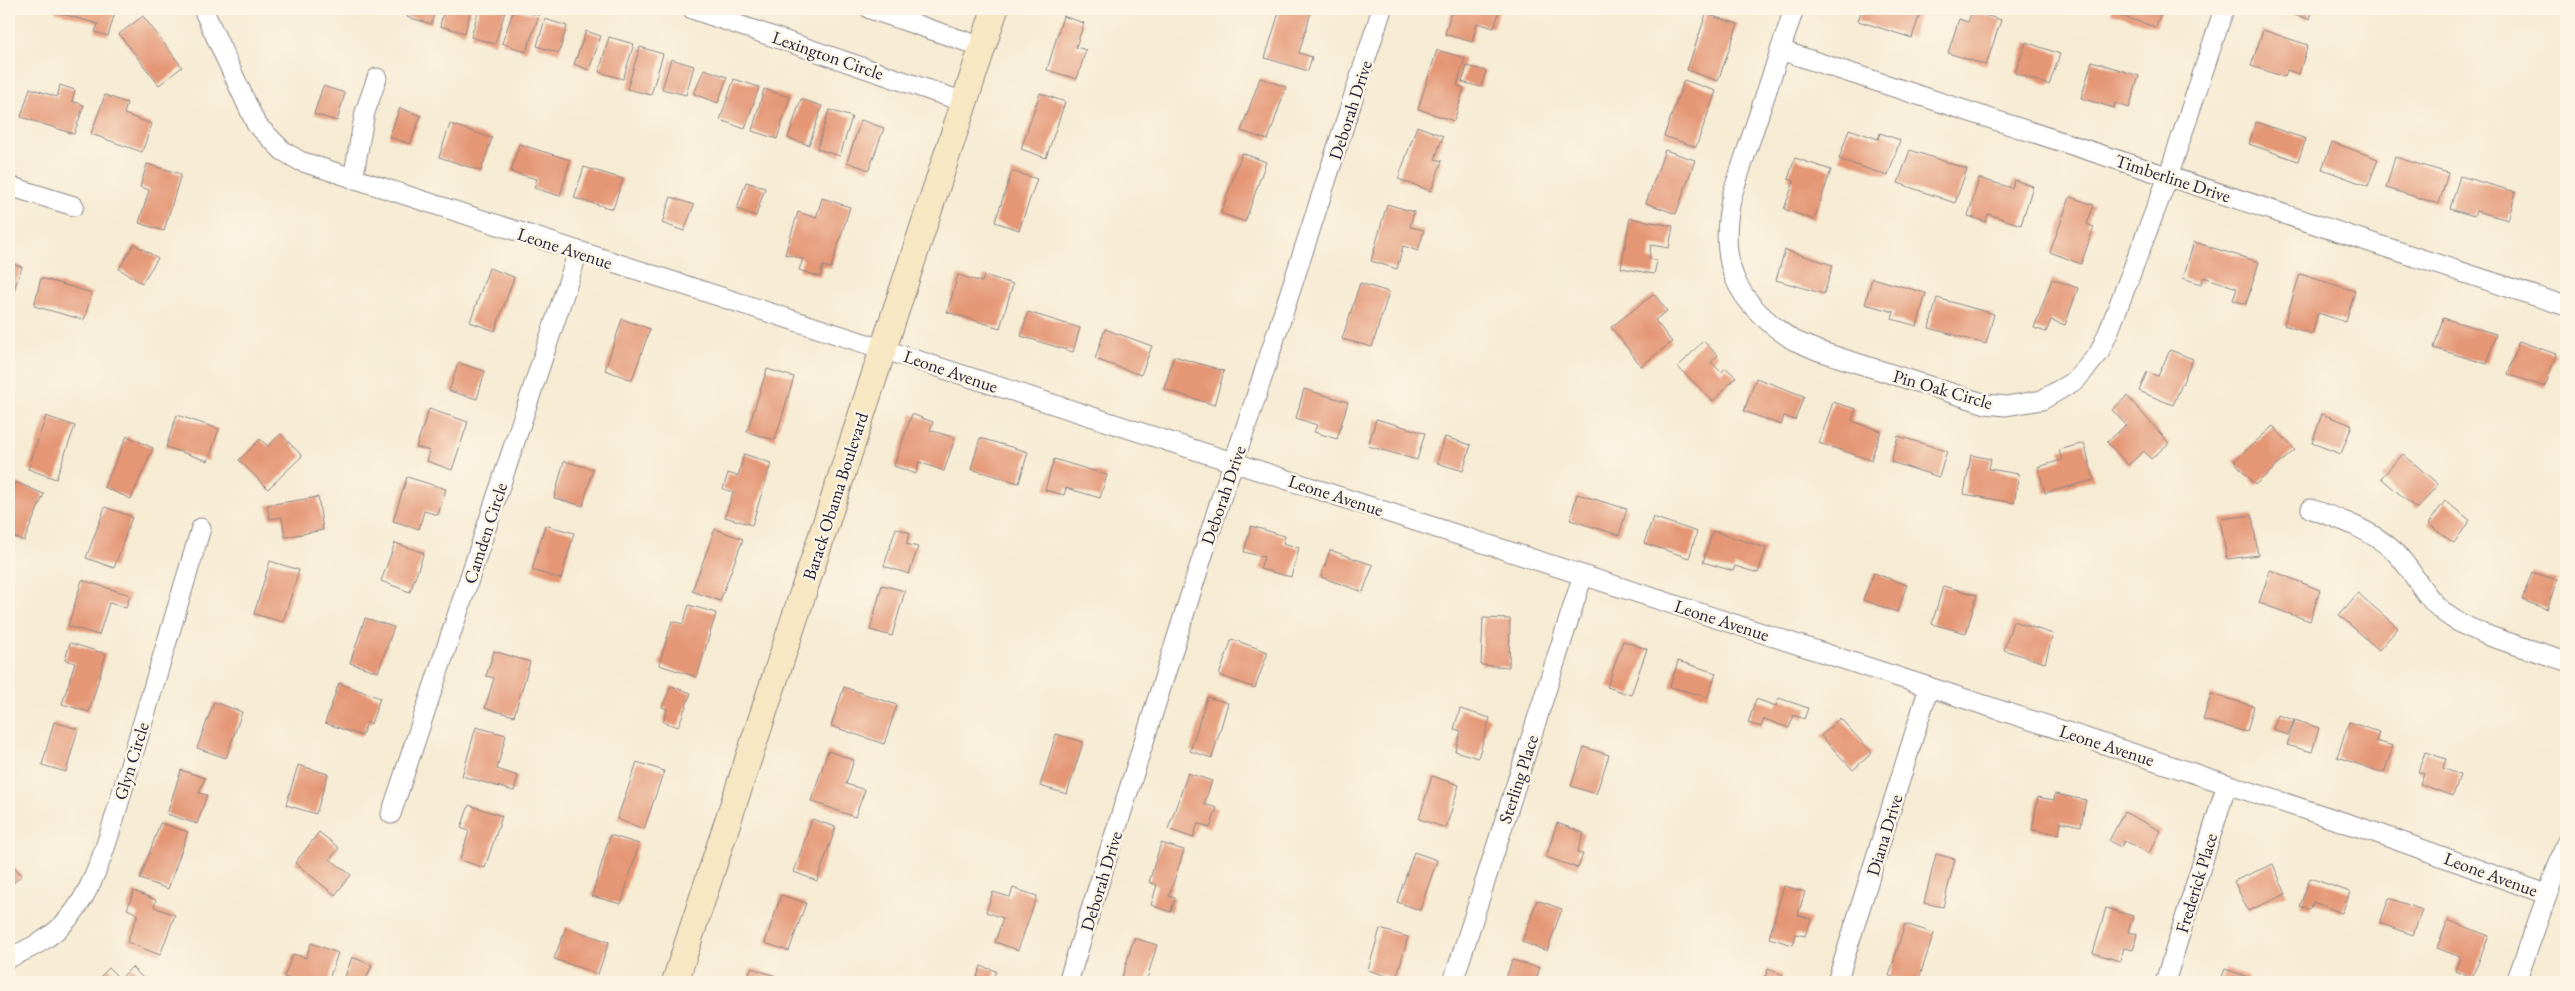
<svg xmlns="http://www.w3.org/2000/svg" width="2575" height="991" viewBox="0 0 2575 991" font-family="'EB Garamond',serif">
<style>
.building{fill:#e49675}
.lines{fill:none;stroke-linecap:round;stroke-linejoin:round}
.street-casing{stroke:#8c8687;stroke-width:21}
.secondary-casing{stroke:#8c8687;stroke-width:28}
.street{stroke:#fff;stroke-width:19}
.secondary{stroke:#f7e8c3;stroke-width:26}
.labels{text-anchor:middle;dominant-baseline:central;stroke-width:5;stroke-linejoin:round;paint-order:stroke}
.street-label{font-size:18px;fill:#22223b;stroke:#fcf5e5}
</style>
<rect width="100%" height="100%" fill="#fcf5e5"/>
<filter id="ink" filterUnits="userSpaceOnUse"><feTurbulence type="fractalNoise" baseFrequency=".02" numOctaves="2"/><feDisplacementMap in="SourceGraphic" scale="10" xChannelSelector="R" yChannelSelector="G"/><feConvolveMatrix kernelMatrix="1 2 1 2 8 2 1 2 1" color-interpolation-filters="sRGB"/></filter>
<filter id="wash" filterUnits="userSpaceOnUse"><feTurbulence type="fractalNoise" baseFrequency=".0096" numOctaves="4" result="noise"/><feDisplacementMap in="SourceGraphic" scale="20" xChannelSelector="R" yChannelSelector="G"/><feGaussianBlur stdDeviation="1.12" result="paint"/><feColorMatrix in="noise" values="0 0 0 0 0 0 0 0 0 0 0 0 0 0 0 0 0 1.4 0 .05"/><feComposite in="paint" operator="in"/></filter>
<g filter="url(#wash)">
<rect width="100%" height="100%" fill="#f6ebd3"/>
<g id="blocks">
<g class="building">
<path d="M56 9H116L108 36 95 32 98 24 55 12Z"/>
<path d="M410 9H436L431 24 407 17Z"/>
<path d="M444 9H471L465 33 440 26Z"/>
<path d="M479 9H506L495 44 471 37Z"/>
<path d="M514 9 539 15 526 52 502 43Z"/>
<path d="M1280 9H1312L1299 53 1312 57 1308 71 1265 58Z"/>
<path d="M1452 9H1500L1494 28 1477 23 1472 42 1445 34Z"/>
<path d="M1862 9H1918L1921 10 1912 38 1858 21Z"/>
<path d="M2112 9H2162L2156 27 2111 13Z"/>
<path d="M2274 9H2312L2309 19Z"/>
<path d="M1972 11 2001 20 1986 65 1948 53 1959 19 1968 22Z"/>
<path d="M1706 14 1738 24 1718 81 1687 70Z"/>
<path d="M143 16 182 67 159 85 119 34Z"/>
<path d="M1063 16 1084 23 1076 47 1086 50 1077 79 1047 70Z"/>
<path d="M545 19 567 26 559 53 537 46Z"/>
<path d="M2263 30 2308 45 2299 74 2287 70 2285 77 2251 66Z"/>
<path d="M586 31 601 36 589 70 574 64Z"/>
<path d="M609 37 634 44 623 79 599 72Z"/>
<path d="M2026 42 2060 54 2049 85 2015 73Z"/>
<path d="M640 47 663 54 651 95 627 89Z"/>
<path d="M1437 50 1465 58 1457 85 1464 88 1454 121 1418 109Z"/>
<path d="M671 59 694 66 686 95 662 89Z"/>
<path d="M2092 61 2139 76 2129 108 2115 103 2114 108 2081 98Z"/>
<path d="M1467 66 1486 71 1481 87 1462 82Z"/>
<path d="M704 69 727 77 718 103 694 94Z"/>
<path d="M1260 78 1286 87 1268 140 1241 131Z"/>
<path d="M734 79 759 87 745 129 720 120Z"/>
<path d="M1684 80 1716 91 1696 147 1664 136Z"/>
<path d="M60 85 75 90 72 101 84 105 74 134 21 117 30 88 57 97Z"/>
<path d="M323 86 345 93 337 121 314 114Z"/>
<path d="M764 89 790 97 777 139 752 131Z"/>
<path d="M1040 93 1065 102 1046 158 1021 149Z"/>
<path d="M105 95 127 103 124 114 152 124 142 152 91 134Z"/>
<path d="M801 99 822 106 809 145 788 138Z"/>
<path d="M400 108 421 116 410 144 389 137Z"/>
<path d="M829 110 852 117 840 156 817 149Z"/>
<path d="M861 120 884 128 869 170 847 162Z"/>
<path d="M2256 122 2306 139 2298 161 2249 144Z"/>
<path d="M450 124 492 138 481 171 439 157Z"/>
<path d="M1417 126 1443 136 1435 159 1442 161 1431 191 1398 179Z"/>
<path d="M1849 129 1878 139 1880 133 1900 140 1888 176 1839 159Z"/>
<path d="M2332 142 2378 159 2368 186 2322 169Z"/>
<path d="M519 144 570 160 560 196 534 188 537 179 511 172Z"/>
<path d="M1665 150 1695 160 1676 214 1646 203Z"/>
<path d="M1910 150 1967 169 1955 203 1898 183Z"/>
<path d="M1242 153 1266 162 1245 222 1221 213Z"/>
<path d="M2395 157 2448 173 2439 204 2386 188Z"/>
<path d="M1795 158 1831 170 1814 220 1784 209 1794 181 1788 179Z"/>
<path d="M147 164 181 174 164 231 139 223 149 190 140 187Z"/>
<path d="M584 167 623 179 613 209 574 198Z"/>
<path d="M1012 171 1037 179 1019 230 995 222Z"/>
<path d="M2460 176 2516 192 2508 220 2476 211 2474 216 2450 209Z"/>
<path d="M1979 178 2012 188 2014 180 2033 186 2021 225 1988 214 1986 222 1968 216Z"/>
<path d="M746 182 765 188 756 216 737 209Z"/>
<path d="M671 197 694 205 684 231 662 223Z"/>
<path d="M2070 197 2094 205 2087 224 2094 227 2081 264 2050 252Z"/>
<path d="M822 198 850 207 831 268 823 266 820 277 799 270 803 259 785 254 798 212 816 218Z"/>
<path d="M1387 204 1414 212 1410 227 1424 230 1418 251 1403 246 1397 269 1371 261Z"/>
<path d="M1630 218 1673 226 1669 248 1651 245 1649 259 1657 261 1654 274 1621 268Z"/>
<path d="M2194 242 2259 262 2246 304 2233 300 2237 288 2204 277 2201 284 2183 278Z"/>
<path d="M134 244 158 258 142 283 119 269Z"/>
<path d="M1785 250 1833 265 1824 294 1776 280Z"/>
<path d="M9 262 22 267 9 304Z"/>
<path d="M489 268 514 277 495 331 470 322Z"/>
<path d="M2300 274 2355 291 2346 322 2318 313 2312 334 2284 325Z"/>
<path d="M958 275 982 282 984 275 1013 284 1000 328 947 312Z"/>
<path d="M41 278 92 293 84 320 34 306Z"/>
<path d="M1872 278 1926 293 1917 326 1892 319 1894 312 1865 304Z"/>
<path d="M2052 279 2078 288 2065 325 2051 320 2046 332 2034 328Z"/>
<path d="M1360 283 1389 292 1372 347 1342 339Z"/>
<path d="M1654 294 1667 311 1655 320 1672 342 1641 366 1611 327Z"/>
<path d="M1937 298 1994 314 1986 344 1929 328Z"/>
<path d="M1028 312 1080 328 1073 352 1021 336Z"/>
<path d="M2443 318 2496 334 2487 364 2434 348Z"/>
<path d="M622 319 650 329 632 380 605 370Z"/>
<path d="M1105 329 1152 346 1141 375 1095 359Z"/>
<path d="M1703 341 1718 355 1711 362 1721 372 1726 368 1736 377 1713 401 1678 367Z"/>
<path d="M2519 341 2556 354 2545 387 2508 374Z"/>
<path d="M2170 350 2193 359 2173 405 2139 391 2147 372 2158 376Z"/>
<path d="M1174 356 1224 371 1214 405 1164 389Z"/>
<path d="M458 363 485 371 477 399 449 391Z"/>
<path d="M767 369 794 377 775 440 747 432Z"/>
<path d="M1756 378 1804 396 1795 420 1784 416 1781 425 1744 411Z"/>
<path d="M1304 389 1348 402 1337 439 1314 432 1317 425 1296 418Z"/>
<path d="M2127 396 2169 443 2151 459 2144 451 2128 465 2107 442 2126 425 2112 410Z"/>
<path d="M1833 402 1856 409 1852 421 1881 431 1871 460 1819 443Z"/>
<path d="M429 409 468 422 452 470 427 461 430 451 416 447Z"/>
<path d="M912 414 933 422 930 430 955 438 944 471 919 462 916 474 894 466Z"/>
<path d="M2322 414 2352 425 2341 454 2312 443Z"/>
<path d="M177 415 219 429 208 461 166 447Z"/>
<path d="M46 416 75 426 56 479 28 469Z"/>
<path d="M1376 419 1425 433 1417 460 1368 446Z"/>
<path d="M2273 426 2295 450 2255 485 2234 461Z"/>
<path d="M281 434 302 456 268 489 239 460 260 439 268 446Z"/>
<path d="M127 436 153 448 131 499 104 487Z"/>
<path d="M1898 436 1947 451 1939 477 1891 462Z"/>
<path d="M1445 437 1471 445 1463 471 1437 463Z"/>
<path d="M980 438 1028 452 1019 483 971 469Z"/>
<path d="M2084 443 2094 480 2045 493 2038 467 2062 460 2059 450Z"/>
<path d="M744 454 771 463 752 525 725 517 733 492 723 489 728 473 738 476Z"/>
<path d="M2403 454 2438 484 2417 509 2381 478Z"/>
<path d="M1971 455 1991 459 1989 469 2019 474 2014 503 1964 494Z"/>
<path d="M1054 459 1107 475 1100 498 1066 488 1064 495 1045 490Z"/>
<path d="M564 461 593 469 583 506 554 498Z"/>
<path d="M407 477 446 489 438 515 424 511 419 529 393 521Z"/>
<path d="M15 482 44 494 24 541 9 535V497Z"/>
<path d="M1577 494 1627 509 1619 535 1570 520Z"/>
<path d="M318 497 323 530 285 537 282 517 270 519 267 505Z"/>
<path d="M2445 501 2470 520 2454 543 2428 524Z"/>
<path d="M105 507 132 517 114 568 86 558Z"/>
<path d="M2252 515 2258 555 2227 559 2220 519Z"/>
<path d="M1653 517 1697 532 1689 558 1644 543Z"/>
<path d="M545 525 574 533 561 579 532 570Z"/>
<path d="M1251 526 1285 536 1283 543 1299 548 1291 577 1260 569 1264 557 1244 552Z"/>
<path d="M896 528 910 533 906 544 918 547 909 574 884 566Z"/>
<path d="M715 529 743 539 720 601 692 591Z"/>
<path d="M1713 531 1766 548 1758 573 1735 566 1733 571 1703 562Z"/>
<path d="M395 543 424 553 410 592 381 581Z"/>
<path d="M1330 550 1373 565 1363 592 1321 577Z"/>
<path d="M270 561 299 570 283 622 254 614Z"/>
<path d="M2270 570 2320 590 2310 621 2259 603Z"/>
<path d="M2532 572 2557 580 2547 609 2522 600Z"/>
<path d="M1874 573 1907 585 1897 612 1863 600Z"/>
<path d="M82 580 130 595 126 608 109 603 99 635 68 626Z"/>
<path d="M882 585 905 591 892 636 870 630Z"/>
<path d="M1943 586 1977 595 1966 633 1932 624Z"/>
<path d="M2358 593 2398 628 2379 650 2339 615Z"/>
<path d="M689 605 716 613 697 677 659 665 672 621 683 624Z"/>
<path d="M365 618 394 627 378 672 350 663Z"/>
<path d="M1483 618 1510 619 1509 667 1481 665Z"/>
<path d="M2013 621 2053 634 2045 663 2004 650Z"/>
<path d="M1232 639 1268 652 1255 688 1219 675Z"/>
<path d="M1623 641 1647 649 1631 695 1607 687Z"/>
<path d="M70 643 106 654 89 712 62 704 75 663 65 660Z"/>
<path d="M494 651 530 662 514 716 485 708 494 678 486 676Z"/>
<path d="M1678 661 1716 673 1708 697 1670 687Z"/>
<path d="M339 683 380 698 371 724 367 722 362 736 325 723Z"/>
<path d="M671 686 691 693 678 727 663 722 667 709 662 707Z"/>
<path d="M844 687 897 705 884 744 831 726Z"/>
<path d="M2211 694 2254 706 2247 732 2203 720Z"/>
<path d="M1207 697 1228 703 1212 758 1190 751Z"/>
<path d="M1779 698 1808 708 1804 719 1794 715 1789 728 1764 719 1761 727 1748 723 1756 699 1776 706Z"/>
<path d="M214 702 242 712 226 758 197 748Z"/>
<path d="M1460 709 1490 718 1478 758 1455 751 1461 731 1454 729Z"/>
<path d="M2278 715 2294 720 2288 735 2273 729Z"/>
<path d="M1840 718 1872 753 1853 770 1821 736Z"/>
<path d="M2295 720 2319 728 2312 752 2287 745Z"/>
<path d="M54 722 78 729 66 772 42 765Z"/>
<path d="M2349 722 2379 732 2376 741 2393 746 2384 773 2337 757Z"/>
<path d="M476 727 506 735 497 769 518 776 514 791 462 776Z"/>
<path d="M1056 734 1083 742 1067 794 1040 786Z"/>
<path d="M1584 747 1609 755 1596 794 1571 786Z"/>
<path d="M828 751 854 760 846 784 865 790 855 817 811 801Z"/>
<path d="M2425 752 2446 759 2443 768 2460 775 2453 796 2420 784 2424 774 2418 772Z"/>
<path d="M637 762 664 771 644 829 617 819Z"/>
<path d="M298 765 328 774 316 814 286 805Z"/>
<path d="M181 770 205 778 199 793 207 795 197 824 167 814Z"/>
<path d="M1188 773 1212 781 1204 804 1217 808 1210 828 1198 823 1193 838 1168 829Z"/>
<path d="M1432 776 1459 785 1446 828 1419 819Z"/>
<path d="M2055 794 2086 800 2081 826 2061 822 2059 834 2032 830 2038 797 2054 800Z"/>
<path d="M469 805 502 816 485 868 460 860 469 831 461 828Z"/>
<path d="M2124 812 2161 831 2149 853 2124 841 2121 847 2109 841Z"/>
<path d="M812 819 836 827 817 881 794 872Z"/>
<path d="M160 823 188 832 168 889 140 879Z"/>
<path d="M1557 823 1584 833 1577 853 1583 854 1578 868 1546 857Z"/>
<path d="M319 832 339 848 330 859 351 875 335 895 295 863Z"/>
<path d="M610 835 639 844 621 904 592 896Z"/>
<path d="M1161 843 1184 850 1169 896 1175 898 1171 912 1151 905 1157 885 1149 882Z"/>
<path d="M1414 852 1437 860 1420 910 1397 902Z"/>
<path d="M1936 854 1955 859 1943 907 1924 903Z"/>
<path d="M9 862 22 875 9 887Z"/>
<path d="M2273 864 2286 894 2248 911 2234 881Z"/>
<path d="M2310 878 2350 892 2342 913 2313 902 2310 910 2300 906Z"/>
<path d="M1784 886 1805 892 1798 915 1811 919 1805 936 1796 934 1793 945 1769 938Z"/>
<path d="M1013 888 1037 896 1018 950 995 942 1003 918 986 912 993 892 1010 897Z"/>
<path d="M134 891 156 900 154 907 175 915 160 955 127 942 138 914 127 909Z"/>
<path d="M781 895 806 903 789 951 765 943Z"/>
<path d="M2389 898 2422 910 2413 935 2380 923Z"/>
<path d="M1537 900 1562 909 1547 951 1522 942Z"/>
<path d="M2106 908 2133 916 2128 932 2137 934 2133 950 2124 948 2120 961 2093 953Z"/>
<path d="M2448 920 2489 936 2472 978 2455 971 2460 957 2437 948Z"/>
<path d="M1905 924 1934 933 1918 982H1909L1889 976Z"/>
<path d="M566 927 609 942 598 974 554 959Z"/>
<path d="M1380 929 1408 937 1396 979 1368 970Z"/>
<path d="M1134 938 1157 945 1146 982 1121 981Z"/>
<path d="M311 943 338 953 328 982H299L284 977 293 954 306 958Z"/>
<path d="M352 957 372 965 365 982H343Z"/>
<path d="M1512 960 1540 968 1535 982H1505Z"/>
<path d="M981 966 996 971 992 982H975Z"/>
<path d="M132 967 147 982H95L109 968 120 979Z"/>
<path d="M751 968 776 976 775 982H746Z"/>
<path d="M1768 969 1783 975 1780 982H1763Z"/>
<path d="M2225 969 2248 977 2246 982H2220Z"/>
</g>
</g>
</g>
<g filter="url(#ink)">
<use href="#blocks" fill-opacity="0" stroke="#8c8687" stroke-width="1"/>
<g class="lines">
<g class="street-casing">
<g id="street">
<path d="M203 9 256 124 283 151 300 161 1929 687 2377 833 2546 894"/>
<path d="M692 9 964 102"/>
<path d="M870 9 982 47"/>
<path d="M1794 9 1732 195C1717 264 1735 302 1793 340L1819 351 1986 404 2006 406 2042 400 2076 380 2099 353 2108 333 2168 177 2224 9"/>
<path d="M1780 50 2566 306"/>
<path d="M353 179 365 112 377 78"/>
<path d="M9 186 74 206"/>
<path d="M2311 509C2340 519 2372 530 2395 552 2414 571 2424 598 2446 614 2473 635 2532 649 2566 661"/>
<path d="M391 814 578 252"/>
<path d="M9 958C31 948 52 938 68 919 100 884 116 810 130 765 154 686 177 607 201 528"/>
<path d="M1068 982 1220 501 1250 415 1382 9"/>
<path d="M1453 982 1583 575"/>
<path d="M1837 982 1929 687"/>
<path d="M2165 982 2227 784"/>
<path d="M2516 982 2566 843"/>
</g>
</g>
<g class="secondary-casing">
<path id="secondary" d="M675 982 995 9"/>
</g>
<use href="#street" class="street"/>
<use href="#secondary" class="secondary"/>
</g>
</g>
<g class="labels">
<g class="street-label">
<text transform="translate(828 55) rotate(19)">Lexington Circle</text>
<text transform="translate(1350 110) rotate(-72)">Deborah Drive</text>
<text transform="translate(2173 178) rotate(18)">Timberline Drive</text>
<text transform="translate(565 248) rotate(18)">Leone Avenue</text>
<text transform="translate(951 371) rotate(19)">Leone Avenue</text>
<text transform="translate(1943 389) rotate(16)">Pin Oak Circle</text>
<text transform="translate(1223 495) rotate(-71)">Deborah Drive</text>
<text transform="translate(1336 495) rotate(18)">Leone Avenue</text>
<text transform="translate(835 496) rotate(-72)">Barack Obama Boulevard</text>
<text transform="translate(485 533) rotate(-72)">Camden Circle</text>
<text transform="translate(1722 620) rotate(18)">Leone Avenue</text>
<text transform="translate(2107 745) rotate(18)">Leone Avenue</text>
<text transform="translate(131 761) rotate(-73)">Glyn Circle</text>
<text transform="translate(1518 779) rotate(-72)">Sterling Place</text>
<text transform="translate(1884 835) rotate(-73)">Diana Drive</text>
<text transform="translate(2491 874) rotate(20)">Leone Avenue</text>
<text transform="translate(1101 881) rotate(-73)">Deborah Drive</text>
<text transform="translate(2196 883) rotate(-73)">Frederick Place</text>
</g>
</g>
<rect width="2575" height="991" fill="none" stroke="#fcf5e5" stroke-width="30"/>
</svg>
